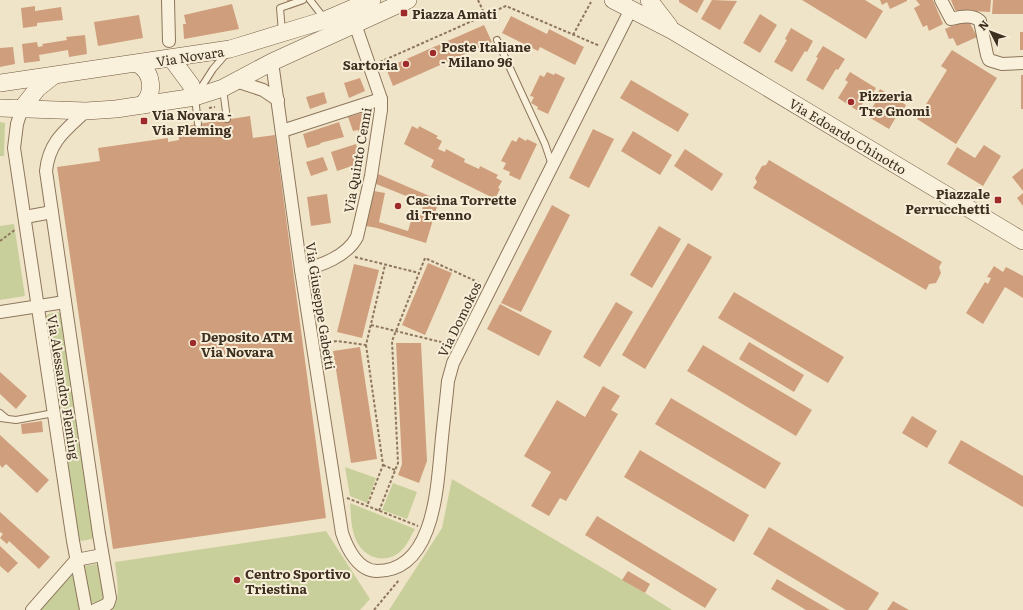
<svg xmlns="http://www.w3.org/2000/svg" width="1023" height="610" viewBox="0 0 1023 610" font-family="Literata,serif">
<style>
.green{fill:#c9cf9b}
.building{fill:#cf9f7d}
.lines{fill:none;stroke-linecap:round;stroke-linejoin:round}
.lane-casing{stroke:#8d765c;stroke-width:8}
.street-casing{stroke:#8d765c;stroke-width:14}
.secondary-casing{stroke:#6f573f;stroke-width:18}
.path{stroke:#8d765c;stroke-width:2;stroke-dasharray:3 2;stroke-linecap:butt}
.lane{stroke:#faf1dc;stroke-width:6}
.street{stroke:#faf1dc;stroke-width:12}
.secondary{stroke:#faf1dc;stroke-width:17}
.poi-dot{fill:#9e2a2b;stroke:#f7eed8;stroke-width:1.5}
.labels{text-anchor:middle;dominant-baseline:central;stroke-width:4;stroke-linejoin:round;paint-order:stroke}
.poi-label{font-size:13px;font-weight:bold;fill:#3d2e20;stroke:#f7eed8;text-anchor:start}
.street-label{font-size:13px;fill:#3d2e20;stroke:#f7eed8}
</style>
<rect width="100%" height="100%" fill="#f0e4c8"/>
<g class="green">
<path d="M0 122 5 123 4 156H0Z"/>
<path d="M14 224 25 296 0 300V226Z"/>
<path d="M58 312 62 315 95 535 92 539 81 541 78 538 44 318 48 314Z"/>
<path d="M345 467 376 478 367 503 350 496Z"/>
<path d="M452 479 645 593 672 610H389L442 528Z"/>
<path d="M393 483 417 492 407 519 382 510Z"/>
<path d="M350 503 415 529C411 535 408 544 402 550 387 565 364 559 356 540 351 529 351 515 350 503Z"/>
<path d="M326 531 370 599 360 610H112C122 599 116 576 115 562Z"/>
<path d="M96 564 100 566 106 597 103 601 92 603 88 600 82 570 84 566Z"/>
<path d="M73 572 80 610H39Z"/>
</g>
<g class="building">
<path d="M287 0H303L304 4 290 9Z"/>
<path d="M679 0H704L697 13 679 2Z"/>
<path d="M712 0 737 1 720 30 701 19Z"/>
<path d="M802 0H865L883 11 866 39Z"/>
<path d="M880 0H907V1L890 9 887 2 882 5Z"/>
<path d="M916 0H933L943 24 929 31 927 25 923 27 914 8 920 5Z"/>
<path d="M951 0H991L990 12 955 10Z"/>
<path d="M993 0H1023V14H992Z"/>
<path d="M232 4 239 29 184 39 183 24H186L184 15Z"/>
<path d="M35 6V11L61 7 63 20 37 23V26L23 28 21 8Z"/>
<path d="M760 14 777 25 760 53 743 43Z"/>
<path d="M139 15 143 38 98 46 94 22Z"/>
<path d="M511 16 547 34 549 29 584 47 575 65 540 47 538 51 502 33Z"/>
<path d="M968 19 977 37 957 46 953 38 949 39 945 29Z"/>
<path d="M484 25 492 42 393 86 386 68Z"/>
<path d="M791 28 813 41 807 52 805 51 792 72 774 62 787 40 785 39Z"/>
<rect x="1020" y="32" width="3" height="18"/>
<path d="M85 35 87 54 69 57 68 50 39 55 40 61 24 63 22 44 37 42 38 47 43 46 42 44 67 40 66 37Z"/>
<path d="M823 46 845 59 838 70 836 69 823 90 806 80 818 58 816 57Z"/>
<path d="M13 47 15 64 0 67V48Z"/>
<path d="M952 50 997 78 956 144 917 119 947 70 941 66Z"/>
<path d="M547 72 554 75 555 73 565 78 548 114 537 109 538 107 531 103 534 97 530 96 540 75 544 77Z"/>
<path d="M850 72 876 88 871 96 868 94 858 111 838 98 848 82 845 80Z"/>
<rect x="1021" y="75" width="2" height="34"/>
<path d="M360 78 365 91 349 98 344 83Z"/>
<path d="M631 80 689 114 678 132 620 98Z"/>
<path d="M880 89 906 105 901 114 899 112 889 129 867 116 877 100 875 98Z"/>
<path d="M324 92 327 103 310 109 306 97Z"/>
<path d="M362 113 365 120 361 124 363 130 358 132V130L353 131 348 117Z"/>
<path d="M250 116 253 138 275 135 326 518 113 549 57 167 100 161 98 148 168 138V142L179 140 178 127Z"/>
<path d="M339 122 344 137 320 143 321 144 307 148 303 134Z"/>
<path d="M412 126 418 129 419 126 438 136 436 138 442 141 438 149 445 152 446 149 465 159 464 162 479 169 480 166 498 175 496 178 502 181 498 188 500 189 495 199 431 167 434 160 404 144Z"/>
<path d="M593 129 614 139 589 188 569 178Z"/>
<path d="M633 131 672 155 660 175 621 151Z"/>
<path d="M519 137 526 141 527 139 537 144 520 180 509 175 510 172 503 169 506 163 501 161 512 140 516 142Z"/>
<path d="M356 144 359 154 355 155 358 164 337 171 331 152Z"/>
<path d="M984 145 1001 156 983 186 947 164 957 147 975 158Z"/>
<path d="M685 149 723 174 712 191 674 166Z"/>
<path d="M323 157 328 170 311 176 306 162Z"/>
<path d="M769 160 942 262 939 267 941 273 936 283 929 284 926 290 753 188 757 182 755 178 762 166 766 165Z"/>
<path d="M1023 168V191L1012 177Z"/>
<path d="M378 174 439 200 426 243 377 228 366 226 374 191 385 193 379 222 408 231 413 214 420 216 424 203 376 184Z"/>
<path d="M1023 193V206L1017 198Z"/>
<path d="M327 194 331 223 311 226 307 197Z"/>
<path d="M552 205 570 215 521 312 501 303Z"/>
<path d="M659 226 681 239 652 288 630 275Z"/>
<path d="M688 243 712 257 645 369 622 355Z"/>
<path d="M428 263 452 273 425 335 402 325Z"/>
<path d="M354 264 379 270 362 338 337 332Z"/>
<path d="M994 266 1003 272 1006 267 1023 276V298L1005 287 983 324 966 313 985 282 988 284 991 278 987 277Z"/>
<path d="M734 292 844 357 828 383 718 318Z"/>
<path d="M616 302 633 312 600 367 583 357Z"/>
<path d="M500 304 552 331 539 356 487 329Z"/>
<path d="M749 342 804 375 794 392 739 359Z"/>
<path d="M396 343H421L427 461 419 483 398 475 402 464Z"/>
<path d="M703 345 812 410 796 436 687 371Z"/>
<path d="M360 347 377 459 351 463 333 351Z"/>
<path d="M0 372 27 396 16 409 0 394Z"/>
<path d="M603 386 620 396 611 410 618 414 566 501 560 498 549 516 531 506 551 472 524 456 557 400 585 417Z"/>
<path d="M671 398 781 463 765 489 655 424Z"/>
<path d="M912 416 937 431 927 448 902 433Z"/>
<path d="M42 421 43 432 22 434 21 424Z"/>
<path d="M0 435 49 480 37 493 6 464 2 468 0 465Z"/>
<path d="M961 440 1023 476V507L948 463Z"/>
<path d="M640 450 749 515 734 542 624 477Z"/>
<path d="M0 512 50 557 39 569 9 541 7 544 0 538 3 534 0 532Z"/>
<path d="M597 516 717 589 705 608 585 535Z"/>
<path d="M769 527 879 593 868 610H846L753 554Z"/>
<path d="M0 546 18 563 8 573 0 566Z"/>
<path d="M628 571 650 584 645 593 622 580Z"/>
<path d="M777 579 830 610H806L771 589Z"/>
<path d="M893 601 909 610H887Z"/>
</g>
<g class="lines">
<g class="lane-casing">
<g id="lane">
<path d="M310 0 324 18"/>
<path d="M282 32 280 8 303 0"/>
<path d="M497 40 545 144 552 165"/>
<path d="M223 89 227 119"/>
<path d="M198 124 195 97 213 69 226 54"/>
<path d="M0 413 6 418"/>
<path d="M0 418 16 420 54 413"/>
</g>
</g>
<g class="street-casing">
<g id="street">
<path d="M168 0 169 41"/>
<path d="M941 0 951 19C960 17 972 14 980 21L987 55 989 60 1002 64 1023 63"/>
<path d="M272 62 301 270 342 533C347 548 358 571 377 571 434 571 437 488 441 448 443 425 446 403 448 381L453 363 631 9"/>
<path d="M236 81 263 90 278 100"/>
<path d="M22 108 17 124 14 148 73 541 86 610"/>
<path d="M86 111C66 130 49 141 46 171L99 534 110 598 108 604 95 610"/>
<path d="M282 131 381 99"/>
<path d="M25 217 52 212"/>
<path d="M301 270C321 266 347 256 357 237L371 176 381 110V99L355 24"/>
<path d="M0 312 65 302"/>
<path d="M32 610 76 560 102 555"/>
</g>
</g>
<g class="secondary-casing">
<g id="secondary">
<path d="M613 0 673 31 1023 241"/>
<path d="M649 0 669 26"/>
<path d="M171 58 191 85 195 97"/>
<path d="M138 64C153 73 155 93 142 105"/>
<path d="M0 83 230 49 325 20 372 0"/>
<path d="M0 108 86 111 116 109 195 97 223 88 272 62 408 0"/>
<path d="M22 108 38 88 53 76"/>
</g>
</g>
<g class="path">
<path d="M478 0 485 15"/>
<path d="M573 35 591 2"/>
<path d="M380 62 506 6 600 46"/>
<path d="M209 108 215 107"/>
<path d="M0 241 16 229"/>
<path d="M355 257 419 273"/>
<path d="M371 325 449 344"/>
<path d="M324 343 337 341 366 345 385 265"/>
<path d="M366 345 383 465 367 506"/>
<path d="M383 465 395 470"/>
<path d="M347 498 418 526"/>
<path d="M379 511 398 463 392 341 425 258 480 283"/>
<path d="M374 610 399 580"/>
</g>
<use href="#lane" class="lane"/>
<use href="#street" class="street"/>
<use href="#secondary" class="secondary"/>
</g>
<g class="poi-dot">
<rect x="400" y="9" width="8" height="8" rx="2"/>
<circle cx="433" cy="53" r="4"/>
<circle cx="406" cy="64" r="4"/>
<circle cx="851" cy="102" r="4"/>
<rect x="140" y="117" width="8" height="8" rx="2"/>
<rect x="994" y="196" width="8" height="8" rx="2"/>
<circle cx="398" cy="206" r="4"/>
<circle cx="193" cy="343" r="4"/>
<circle cx="237" cy="580" r="4"/>
</g>
<g class="labels">
<g class="poi-label">
<text x="412" y="13">Piazza Amati</text>
<text x="441" y="46">Poste Italiane<tspan x="441" dy="15">- Milano 96</tspan></text>
<text x="398" y="64" text-anchor="end">Sartoria</text>
<text x="859" y="95">Pizzeria<tspan x="859" dy="15">Tre Gnomi</tspan></text>
<text x="152" y="114">Via Novara -<tspan x="152" dy="15">Via Fleming</tspan></text>
<text x="990" y="193" text-anchor="end">Piazzale<tspan x="990" dy="15">Perrucchetti</tspan></text>
<text x="406" y="199">Cascina Torrette<tspan x="406" dy="15">di Trenno</tspan></text>
<text x="201" y="336">Deposito ATM<tspan x="201" dy="15">Via Novara</tspan></text>
<text x="245" y="573">Centro Sportivo<tspan x="245" dy="15">Triestina</tspan></text>
</g>
<g class="street-label">
<text transform="translate(190 56) rotate(-9)">Via Novara</text>
<text transform="translate(848 136) rotate(31)">Via Edoardo Chinotto</text>
<text transform="translate(357 160) rotate(-80)">Via Quinto Cenni</text>
<text transform="translate(321 306) rotate(81)">Via Giuseppe Gabetti</text>
<text transform="translate(459 319) rotate(-64)">Via Domokos</text>
<text transform="translate(64 387) rotate(81)">Via Alessandro Fleming</text>
</g>
</g>
<g transform="translate(991 32) rotate(312)" stroke="#f7eed8" stroke-width="3" paint-order="stroke">
<path d="M0-3L7 15L0 10L-7 15Z" fill="#3d2e20"/>
<text y="-6" font-size="11" font-weight="bold" text-anchor="middle" fill="#3d2e20">N</text>
</g>
</svg>
